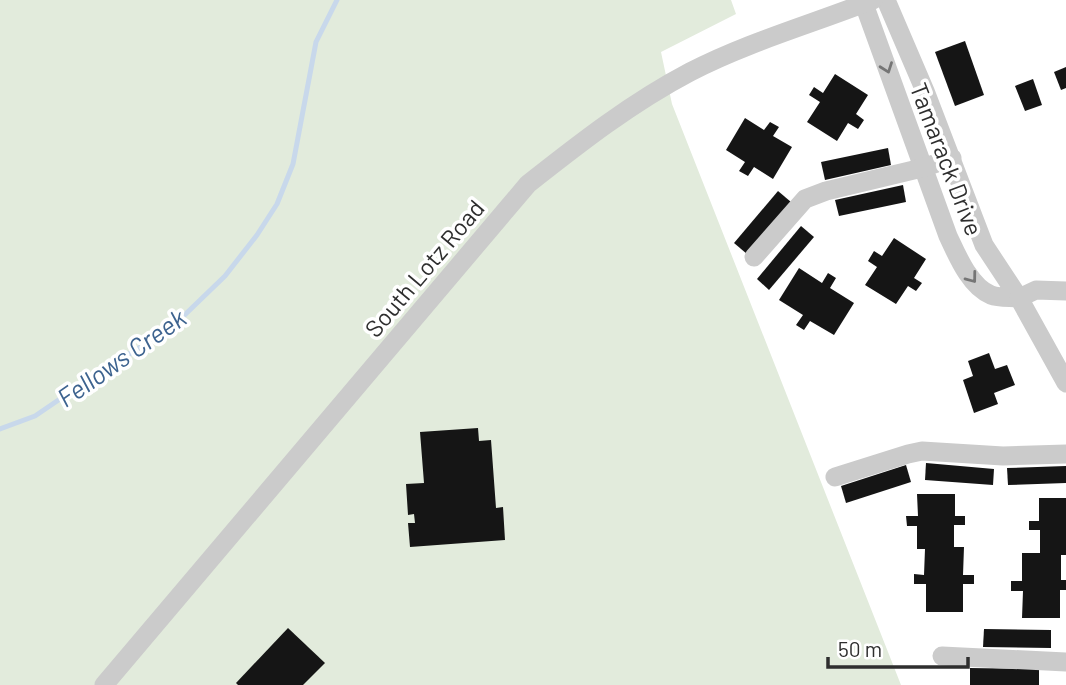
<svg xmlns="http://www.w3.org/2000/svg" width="1066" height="685" viewBox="0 0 1066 685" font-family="Barlow,sans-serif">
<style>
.green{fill:#e2ebdc}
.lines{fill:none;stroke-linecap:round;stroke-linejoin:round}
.stream{stroke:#c8d8eb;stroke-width:5}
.building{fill:#151515}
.minor{stroke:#cbcbcb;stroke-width:19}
.oneway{stroke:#757575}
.labels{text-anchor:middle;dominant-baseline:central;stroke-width:7;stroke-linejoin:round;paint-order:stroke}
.street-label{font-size:24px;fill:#2e2e2e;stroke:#fff}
.water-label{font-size:26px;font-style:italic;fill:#3d638f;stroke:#fff}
</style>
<rect width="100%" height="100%" fill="#fff"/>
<path class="green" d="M0 0H731L736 14 661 52 672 104 901 685H0Z"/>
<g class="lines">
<path class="stream" d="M0 429 35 416 104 369 169 330 225 276 257 235 277 204 293 164 316 42 337 0"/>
</g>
<g class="building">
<path d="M965 41 984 95 955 106 935 52Z"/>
<path d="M1066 67V88L1061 90 1054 72Z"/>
<path d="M835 74 868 95 856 114 864 120 858 129 848 123 837 141 807 122 820 102 809 95 814 87 823 93Z"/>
<path d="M1033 79 1042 105 1025 111 1015 86Z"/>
<path d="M745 118 764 130 770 122 779 127 773 136 792 147 773 179 754 167 748 176 739 171 745 162 726 150Z"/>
<path d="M888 148 891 165 825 180 821 162Z"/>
<path d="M903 185 906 202 839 216 835 200Z"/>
<path d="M778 191 791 202 747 254 734 243Z"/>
<path d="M801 226 814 237 769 290 757 279Z"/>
<path d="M894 238 926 259 914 278 922 283 916 291 908 286 896 304 865 285 877 267 868 261 874 251 882 256Z"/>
<path d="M799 268 822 283 828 273 836 278 830 288 854 303 834 335 810 321 804 330 796 325 803 315 779 300Z"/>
<path d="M989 353 995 369 1007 365 1015 385 994 393 998 404 974 413 963 380 973 376 968 361Z"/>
<path d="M478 428 479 441 491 440 496 508 503 507 505 540 410 547 408 523H415L414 514 408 515 406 484 424 483 420 432Z"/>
<path d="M926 463 994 469 993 485 925 480Z"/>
<path d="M906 465 911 482 846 503 841 486Z"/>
<path d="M1066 466V483L1008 485 1007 468Z"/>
<path d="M917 494H955V516H965V525H954V547H964L963 575H974V584H963V612H926V584H914V574L924 575 925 549H917V526H907L906 516H918Z"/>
<path d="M1039 498H1066V555H1061V580H1066V590H1060V618H1022L1023 591H1011V581H1022V553H1040V530H1029V521H1039Z"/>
<path d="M288 628 325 663 303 685H238L236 683Z"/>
<path d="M984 629 1051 630V648L983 647Z"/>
<path d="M970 668 1039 669V685H970Z"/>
</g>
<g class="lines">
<g class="minor">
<path d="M864 4 948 236C957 255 970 287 991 295 999 298 1011 297 1019 298L984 245 925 91 886 0"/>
<path d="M754 257 805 199 826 191 922 168 952 158"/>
<path d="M1066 291 1036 290 1019 298 1066 383"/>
<path d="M835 477 908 454 922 451 1003 456 1066 454"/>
<path d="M942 656 1066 662"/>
<path d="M104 685 528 184C580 143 631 103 690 72 748 42 812 24 873 0"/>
</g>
</g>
<defs><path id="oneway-chevron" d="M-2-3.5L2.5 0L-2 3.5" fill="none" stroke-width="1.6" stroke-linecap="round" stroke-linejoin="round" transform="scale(1.75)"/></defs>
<g class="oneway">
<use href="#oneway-chevron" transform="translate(887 68) rotate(70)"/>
<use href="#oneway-chevron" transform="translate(972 278) rotate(53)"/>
</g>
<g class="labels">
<g class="street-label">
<text transform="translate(947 159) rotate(69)">Tamarack Drive</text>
<text transform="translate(424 268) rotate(-50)">South Lotz Road</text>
</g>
<g class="water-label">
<text transform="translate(121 357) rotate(-35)">Fellows Creek</text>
</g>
</g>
<path d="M828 657v10h140v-10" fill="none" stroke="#2e2e2e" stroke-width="3.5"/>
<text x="838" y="657" font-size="21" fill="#2e2e2e" stroke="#ffffff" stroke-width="5" paint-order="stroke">50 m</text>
</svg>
